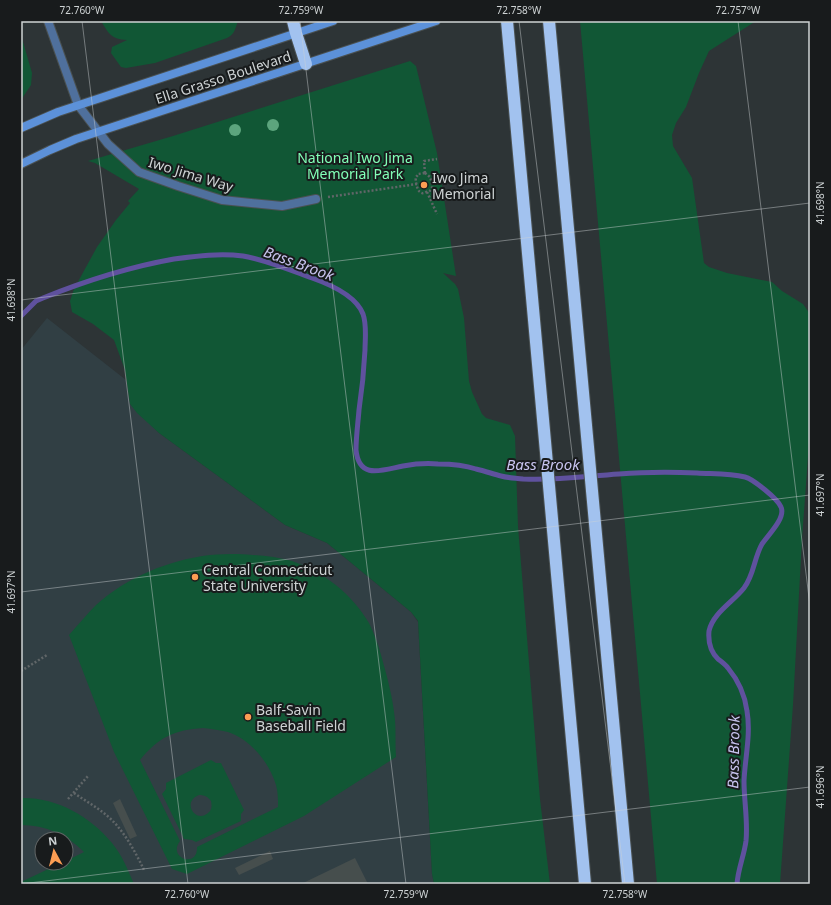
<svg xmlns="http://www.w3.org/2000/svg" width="831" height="905" viewBox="0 0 831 905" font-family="'Noto Sans',sans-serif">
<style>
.built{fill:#313f44;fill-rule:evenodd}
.green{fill:#115735;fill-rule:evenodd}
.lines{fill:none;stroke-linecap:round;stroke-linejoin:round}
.stream{stroke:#5f519e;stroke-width:5}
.building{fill:#464e4d}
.street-casing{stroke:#4a5152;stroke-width:10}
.secondary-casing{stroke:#4a5152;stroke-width:10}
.highway-casing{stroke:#4a5152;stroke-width:14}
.path{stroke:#606668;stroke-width:2.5;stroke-dasharray:2 2;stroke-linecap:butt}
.street{stroke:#4f709d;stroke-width:8}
.secondary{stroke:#5c91d9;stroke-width:8}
.highway{stroke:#a2c2ef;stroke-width:12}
.tree{fill:#5ca47d}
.ticks{fill:none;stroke:#ced3d4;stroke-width:1;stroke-opacity:0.45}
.poi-dot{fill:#fc9d53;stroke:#181b1c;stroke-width:1.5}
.labels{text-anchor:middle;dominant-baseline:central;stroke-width:4;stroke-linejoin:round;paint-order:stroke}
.street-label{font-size:14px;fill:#ced3d4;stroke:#181b1c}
.park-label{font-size:14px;fill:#82ffb7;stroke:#181b1c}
.poi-label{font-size:14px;fill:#ced3d4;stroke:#181b1c;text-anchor:start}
.water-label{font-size:15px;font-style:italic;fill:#c8c4ef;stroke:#181b1c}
.neatline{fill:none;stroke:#ced3d4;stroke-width:1.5}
.ticks-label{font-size:10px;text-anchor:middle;fill:#ced3d4}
</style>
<rect width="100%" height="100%" fill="#2d3436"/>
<path class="built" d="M47 318 126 380 130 404 159 433 285 525 327 543 411 612 418 622 432 874 434 884H21V350ZM42 839H66V863H42Z"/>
<g class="green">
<path d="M101 21H238C235 29 235 34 227 38L155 63 126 68 121 67 111 53 112 47 127 40C111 39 109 34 101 21Z"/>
<path d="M580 21H756L709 51 699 73 686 107 676 123 672 135 673 146 692 178 704 263 709 267 727 273 772 282 782 291 803 304 810 314V429L802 539 793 705 780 884H657Z"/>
<path d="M21 35 32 73 31 85 21 100Z"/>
<path d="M410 61 416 66 437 153 456 276 443 273 455 284 458 289 464 318 469 381 472 392 482 414 486 418 510 425 515 436 518 526 540 799 550 884H434L432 874 418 621 411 612 327 543 285 525 159 433 137 413 130 404 125 370 114 340 93 324 72 312 70 301 74 289 97 247 116 220 130 203 128 201 139 189 95 163 88 161 173 136Z"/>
<path d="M238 554C256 555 275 556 292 561 324 572 352 594 369 623 374 633 378 644 381 655 387 676 393 698 395 720 396 733 395 745 396 757L304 816 187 874 172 869 114 752 69 635C78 625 87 614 96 605 127 577 169 560 210 555 219 554 229 554 238 554ZM203 728C212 729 220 730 228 732 251 740 269 762 276 785 278 792 278 799 278 807L197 847C198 869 167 858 180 841L140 760C159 737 174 730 203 728Z"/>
<path d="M211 760 216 763H221L244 810 241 814V821L196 842 192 840 184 839 162 794 166 789V783ZM199 795C205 795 208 797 211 801 212 806 212 810 208 813 196 824 181 802 199 795Z"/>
<path d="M21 798C56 797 90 816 112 843 122 855 128 870 134 884H21V882L61 863H66V861L84 852C67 835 46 825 21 825Z"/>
</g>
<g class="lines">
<path class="stream" d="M21 316 36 301 43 298C85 281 129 267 174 259 197 256 220 253 243 256 266 260 290 270 312 278 329 284 356 296 363 314 367 325 365 339 365 350 364 370 362 390 359 410 358 423 356 437 356 450 359 480 382 470 403 466 414 464 426 463 438 464 451 464 464 465 476 469 485 471 493 474 501 476 508 478 516 478 523 479 555 481 587 476 619 474 645 472 671 472 697 473 712 474 729 473 745 477 753 479 778 499 781 507 786 518 768 535 762 544 754 558 754 575 744 588 733 602 713 613 709 631 708 642 711 652 718 659 722 662 725 664 728 668 738 680 745 696 747 711 751 734 745 758 744 781 744 801 748 821 746 841 744 856 738 869 737 884"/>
</g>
<g class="building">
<path d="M120 799 137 836 130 839 113 803Z"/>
<path d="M270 851 273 859 239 875 235 868Z"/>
<path d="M355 858 368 884H301Z"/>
</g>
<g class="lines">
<g class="street-casing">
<path id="street" d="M48 21 78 105 108 144 139 172 178 186 222 200 282 206 316 199"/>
</g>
<g class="secondary-casing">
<g id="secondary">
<path d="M21 128 58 112 333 21"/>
<path d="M21 164 50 150 76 139 436 21"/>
</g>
</g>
<g class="highway-casing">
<g id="highway">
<path d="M293 21 296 33 306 64"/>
<path d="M507 21 585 884"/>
<path d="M549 21 628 884"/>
</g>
</g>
<g class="path">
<path d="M425 173 430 177C432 183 435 191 426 192 424 193 422 194 420 192 417 190 415 180 416 177 417 176 418 175 418 174Z"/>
<path d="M425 173 424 161 437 159"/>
<path d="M427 192 437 214"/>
<path d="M328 197 417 184"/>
<path d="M21 671 47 655"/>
<path d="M74 793C84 800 95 806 105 814 122 827 135 851 144 870"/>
<path d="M68 799 88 776"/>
</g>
<use href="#street" class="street"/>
<use href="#secondary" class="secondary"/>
<use href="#highway" class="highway"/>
</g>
<g class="tree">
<circle cx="273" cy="125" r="6"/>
<circle cx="235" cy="130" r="6"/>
</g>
<path class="ticks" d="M82 21 188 884M300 21 406 884M519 21 625 884M738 21 810 606M21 300 810 203M21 592 810 495M21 884 810 787"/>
<g class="poi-dot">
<circle cx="424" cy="185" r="4"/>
<circle cx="195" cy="577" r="4"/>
<circle cx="248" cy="717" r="4"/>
</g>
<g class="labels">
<g class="street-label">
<text transform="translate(223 77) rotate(-18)">Ella Grasso Boulevard</text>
<text transform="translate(191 174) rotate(17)">Iwo Jima Way</text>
</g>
<g class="park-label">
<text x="355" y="157">National Iwo Jima<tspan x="355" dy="16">Memorial Park</tspan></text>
</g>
<g class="poi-label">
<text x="432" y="177">Iwo Jima<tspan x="432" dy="16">Memorial</tspan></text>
<text x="203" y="569">Central Connecticut<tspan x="203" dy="16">State University</tspan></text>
<text x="256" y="709">Balf-Savin<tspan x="256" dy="16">Baseball Field</tspan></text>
</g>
<g class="water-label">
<text transform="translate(299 263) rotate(20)">Bass Brook</text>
<text x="543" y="464">Bass Brook</text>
<text transform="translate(733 752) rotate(-89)">Bass Brook</text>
</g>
</g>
<rect width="831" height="905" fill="none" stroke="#181b1c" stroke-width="44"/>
<g transform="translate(54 851) rotate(353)"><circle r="19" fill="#181b1c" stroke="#616566"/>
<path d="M0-3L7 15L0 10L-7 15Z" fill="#fc9d53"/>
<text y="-6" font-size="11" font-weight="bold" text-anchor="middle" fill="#ced3d4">N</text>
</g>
<rect x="22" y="22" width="787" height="861" class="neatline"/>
<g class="ticks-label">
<text x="82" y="14">72.760°W</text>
<text x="301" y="14">72.759°W</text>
<text x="519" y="14">72.758°W</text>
<text x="738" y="14">72.757°W</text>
<text transform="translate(820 203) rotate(-90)" y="4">41.698°N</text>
<text transform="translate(11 300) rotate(-90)" y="4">41.698°N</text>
<text transform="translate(820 495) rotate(-90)" y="4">41.697°N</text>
<text transform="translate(11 592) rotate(-90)" y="4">41.697°N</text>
<text transform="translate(820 787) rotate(-90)" y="4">41.696°N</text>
<text x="187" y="898">72.760°W</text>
<text x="406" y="898">72.759°W</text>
<text x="625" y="898">72.758°W</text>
</g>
</svg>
